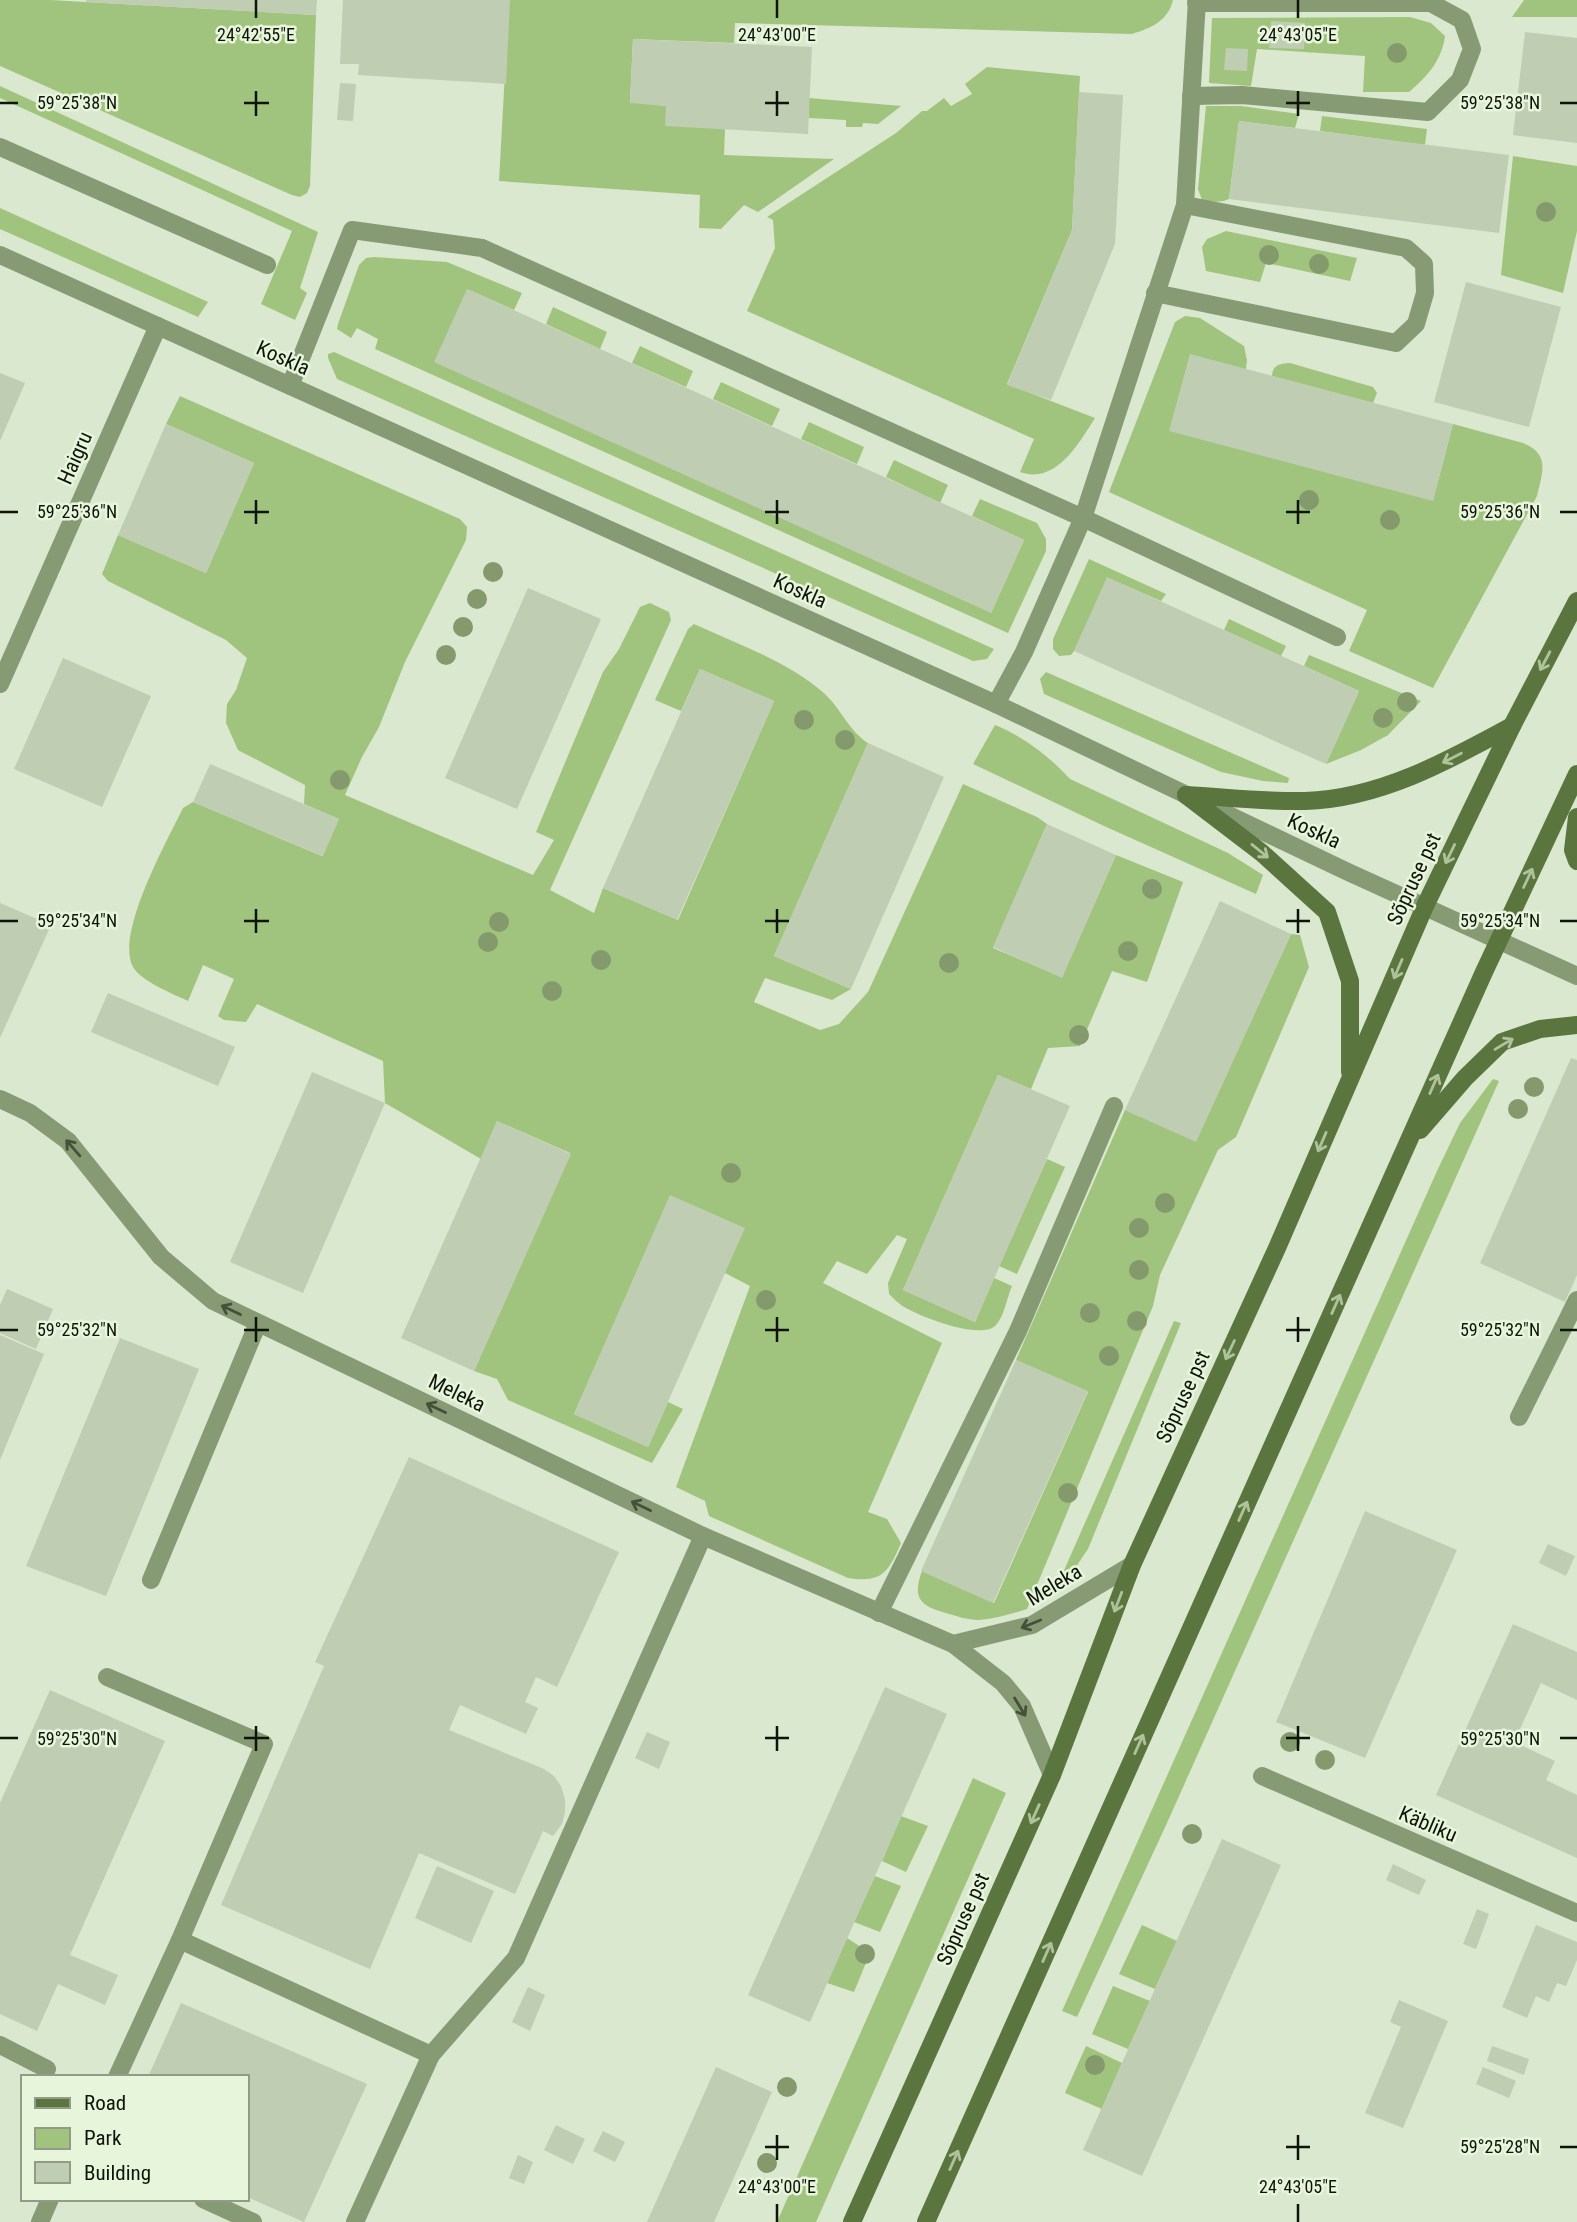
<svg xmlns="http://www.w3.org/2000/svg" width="1577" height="2222" viewBox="0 0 1577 2222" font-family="'Roboto Condensed',sans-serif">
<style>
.green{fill:#a0c47e}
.building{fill:#bfcdb3}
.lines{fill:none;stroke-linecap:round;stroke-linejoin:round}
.service{stroke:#869a74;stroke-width:18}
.minor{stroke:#869a74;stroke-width:18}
.tertiary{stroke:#869a74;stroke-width:18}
.secondary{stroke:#5a763e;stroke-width:18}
.tree{fill:#849a6c}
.oneway{stroke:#afc29c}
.oneway2{stroke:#45503a}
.ticks{fill:none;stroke:#0f140b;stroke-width:2.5}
.labels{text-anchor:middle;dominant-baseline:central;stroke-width:5;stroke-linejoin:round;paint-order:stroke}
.street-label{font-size:21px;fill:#0f140b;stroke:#e7f5db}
.ticks-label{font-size:18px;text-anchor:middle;fill:#0f140b;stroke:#e7f5db;stroke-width:5;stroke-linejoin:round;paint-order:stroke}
</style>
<rect width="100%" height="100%" fill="#d9e8ce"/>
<g class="green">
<path d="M0 0H50L316 15 310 186 307 193 300 197 292 195 0 66Z"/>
<path d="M509 0H1173C1168 21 1151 28 1132 34L735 23 734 43 633 39 630 102 666 106 725 129 724 155 834 159 758 212 744 205 721 229 699 228 700 195 499 181Z"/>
<path d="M1524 0H1577V17H1512Z"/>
<path d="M1410 17 1431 23 1445 36C1442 60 1427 77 1409 92H1363L1365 56 1257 49 1251 86 1209 83 1212 18Z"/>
<path d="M987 67 1080 76 1072 230 1007 384 1095 418C1079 443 1056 485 1020 472L1034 439 747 311 775 248 773 220 767 217 896 133 922 111H927L944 98 951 106 972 94 965 84Z"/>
<path d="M0 86 318 232 300 288 307 293 295 320 261 304 292 231 0 98Z"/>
<path d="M809 98 901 106 878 124 863 123 862 127H846V120L809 118Z"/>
<path d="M1206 106H1241L1299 114 1295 128 1239 121 1229 199C1220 203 1211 202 1202 200L1198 189Z"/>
<path d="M1322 116 1427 129 1425 145 1320 131Z"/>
<path d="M1513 156 1577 166V231L1563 293 1501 275Z"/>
<path d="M0 208 208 302 198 317 0 229Z"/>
<path d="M1226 231 1357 258 1350 281 1266 263 1260 282 1206 271 1202 247 1207 239Z"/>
<path d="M374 257 447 262 522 293 514 310 467 289 991 613 1024 540 972 516 980 499 1037 523 1046 539V551L1008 633 375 349 378 339 357 328 351 338 337 329 338 324 359 265 366 258Z"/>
<path d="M553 307 607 332 600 349 546 324Z"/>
<path d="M1185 316 1200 318 1244 346 1247 360 1246 369 1433 500 1453 424 1523 443C1551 454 1542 473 1537 496L1433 688 1349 651 1367 610 1109 492 1175 322Z"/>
<path d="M640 346 693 371 686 387 632 363Z"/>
<path d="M334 352 994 649 987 659 973 661 337 379 328 358V354Z"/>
<path d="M1290 363 1373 387 1377 393 1373 403 1272 376C1273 364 1280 364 1290 363Z"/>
<path d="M721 382 780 409 772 426 713 399Z"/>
<path d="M180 396 460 519 467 527 466 540 405 662 379 727 362 757 345 795 533 875 554 840 536 832 603 672 619 649 640 607 650 603 669 612 671 620 550 890 594 913 603 888 678 920 774 701 700 669 681 711 655 700 688 629 694 624C739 645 788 661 825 694 841 709 849 731 868 743L774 956 851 989 832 1000 765 978 754 1002 820 1030 839 1024 868 992 963 784 1037 817 1047 824 993 948 1062 977 1116 855 1183 882 1147 982 1112 971 1080 1046 1048 1048 1031 1089 998 1075 903 1290 975 1322 994 1278 1012 1286C1007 1297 1004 1318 995 1326 979 1340 917 1316 901 1305 897 1302 893 1298 889 1294L888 1283 907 1239 897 1235 867 1274 837 1261 823 1283 942 1343 868 1512 887 1519 901 1543C888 1573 882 1583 848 1578L709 1516 705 1501 676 1487 750 1286 725 1273 670 1196 574 1414 648 1447 668 1402 683 1409 652 1463 508 1400 497 1379 474 1371 570 1153 497 1121 481 1159 385 1103 383 1061 257 1004 246 1022 224 1020 218 1016 234 979 203 965 188 1001C173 994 141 981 133 967 115 934 167 841 183 808L193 802 322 856 339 819 304 804 305 785 238 750 226 723 227 704 236 690 247 658 226 640 108 581 102 574 118 535 206 573 254 463 166 424Z"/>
<path d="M809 422 864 447 857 464 801 439Z"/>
<path d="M894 460 948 485 940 503 886 477Z"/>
<path d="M1089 559 1166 594 1161 601 1108 578 1074 651 1071 655 1059 656 1053 649V639Z"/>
<path d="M1229 619 1286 646 1281 656 1224 630Z"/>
<path d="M1309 655 1421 701 1388 735 1361 750 1326 764 1359 691 1304 666Z"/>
<path d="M1046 672 1289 778 1288 783 1263 781 1221 772 1044 694 1040 679Z"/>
<path d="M995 725C1024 737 1048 755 1070 779L1228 853 1263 875 1256 894 1104 826 973 764Z"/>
<path d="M1291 934 1300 935 1309 967 1236 1137 1218 1150 1160 1275 1153 1306 1027 1609C1011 1614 995 1619 978 1620 968 1620 956 1616 946 1613 920 1606 912 1598 922 1571L994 1603 1088 1392 1016 1360 1125 1110 1196 1141Z"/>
<path d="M1493 1079 1499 1081 1167 1823 1077 2017 1062 2011 1437 1171 1460 1123Z"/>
<path d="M1047 1159 1065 1167 1017 1274 999 1266Z"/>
<path d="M1174 1321 1181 1323 1088 1549 1075 1568 1058 1584Z"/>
<path d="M973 1778 1006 1793 816 2222H777Z"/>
<path d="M901 1816 928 1826 906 1872 882 1861Z"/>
<path d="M875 1876 901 1886 880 1932 854 1922Z"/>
<path d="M1142 1925 1177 1941 1155 1989 1119 1974Z"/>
<path d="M847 1938 870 1953 854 1992 827 1983Z"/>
<path d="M1113 1986 1150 2001 1128 2049 1092 2034Z"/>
<path d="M1086 2046 1122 2063 1102 2109 1065 2093Z"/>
</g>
<g class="building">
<path d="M86 0H317L316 15 86 2Z"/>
<path d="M343 0H510L506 84 358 75 359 64H340Z"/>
<path d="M1271 21 1305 23 1304 49 1269 48Z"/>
<path d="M1525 32 1577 38V143L1513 135Z"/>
<path d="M633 39 812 47 808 134 665 126 666 106 630 103Z"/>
<path d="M1226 48 1248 49 1247 71 1224 70Z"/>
<path d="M340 83 356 84 353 121 337 120Z"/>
<path d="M1079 92 1123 95 1115 244 1051 400 1007 385 1072 230Z"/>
<path d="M1239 121 1509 155 1499 233 1229 199Z"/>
<path d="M1466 282 1561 307 1529 427 1434 402Z"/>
<path d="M467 289 1024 540 991 613 434 362Z"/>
<path d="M1190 354 1453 424 1433 501 1169 431Z"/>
<path d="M0 373 25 383 0 441Z"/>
<path d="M166 424 254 463 206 573 118 535Z"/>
<path d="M1107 577 1359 691 1326 764 1074 651Z"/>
<path d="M528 588 601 619 517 809 445 778Z"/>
<path d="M63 658 151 696 102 807 14 769Z"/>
<path d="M700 669 774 701 677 920 603 888Z"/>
<path d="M868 743 944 777 851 989 774 956Z"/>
<path d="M210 764 339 819 323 856 193 802Z"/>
<path d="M1047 824 1116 855 1062 978 993 947Z"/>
<path d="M1220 901 1291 934 1196 1142 1125 1110Z"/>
<path d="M0 903 51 925 0 1038Z"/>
<path d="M108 993 235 1047 218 1086 91 1032Z"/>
<path d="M1571 1058 1577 1060V1275L1565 1302 1480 1263Z"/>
<path d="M312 1072 385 1103 303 1293 230 1262Z"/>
<path d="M998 1075 1070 1106 975 1322 903 1290Z"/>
<path d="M497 1121 571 1154 474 1371 401 1338Z"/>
<path d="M670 1195 745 1228 648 1447 574 1414Z"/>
<path d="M7 1289 53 1309 36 1349 0 1333V1305Z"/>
<path d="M0 1335 44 1354 0 1460Z"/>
<path d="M120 1338 199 1369 106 1596 26 1566Z"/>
<path d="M1016 1360 1088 1391 993 1603 921 1571Z"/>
<path d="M409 1457 619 1552 557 1687 536 1677 525 1702 538 1708 526 1734 460 1705 449 1730 544 1769 554 1776 561 1786 565 1799V1812L562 1824 553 1836 543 1831 515 1894 419 1853 370 1969 221 1905 324 1666 315 1662Z"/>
<path d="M1365 1511 1457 1550 1365 1758 1276 1722Z"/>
<path d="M1548 1544 1575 1556 1566 1576 1539 1563Z"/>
<path d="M1513 1624 1577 1652V1700L1541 1683 1514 1742 1555 1761 1546 1780 1577 1795V1858L1436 1795Z"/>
<path d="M885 1687 947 1714 810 2022 748 1995Z"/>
<path d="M50 1690 165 1741 70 1955 118 1975 105 2005 58 1984 37 2031 0 2014V1803Z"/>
<path d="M647 1732 670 1742 659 1769 635 1758Z"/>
<path d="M1222 1839 1281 1865 1142 2176 1083 2150Z"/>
<path d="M1393 1864 1426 1880 1419 1895 1386 1880Z"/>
<path d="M437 1866 494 1891 471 1943 415 1918Z"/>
<path d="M1477 1909 1489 1914 1476 1949 1463 1944Z"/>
<path d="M1536 1925 1577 1942V1960L1566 1986 1557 1983 1549 2002 1536 1996 1527 2018 1502 2007Z"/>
<path d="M528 1987 545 1995 530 2031 512 2022Z"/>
<path d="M1399 2000 1448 2021 1403 2128 1365 2113 1401 2027 1390 2022Z"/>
<path d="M181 2003 367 2084 304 2222 247 2197V2077H148Z"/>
<path d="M1492 2046 1529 2059 1524 2075 1487 2061Z"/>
<path d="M716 2067 772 2092 728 2191 714 2222H647Z"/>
<path d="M1483 2067 1516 2081 1509 2098 1476 2084Z"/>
<path d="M556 2125 585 2139 573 2164 544 2150Z"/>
<path d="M603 2131 625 2142 615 2162 593 2151Z"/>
<path d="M518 2155 533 2162 524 2184 509 2178Z"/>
</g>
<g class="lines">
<g class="service">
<path d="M1191 96 1242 95 1428 112 1460 80 1472 49 1462 20 1431 3H1196"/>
<path d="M0 147 267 265"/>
<path d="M1155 293 1396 343 1416 324 1425 293 1424 264 1406 248 1185 205"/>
<path d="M290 386 352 230 482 248 1083 518 1337 637"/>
<path d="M996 704 1024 652 1083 518 1185 205 1197 0"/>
<path d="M1519 1417 1577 1300"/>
<path d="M151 1580 258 1323"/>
<path d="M879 1613 1018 1331 1114 1106"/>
<path d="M107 1677 264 1744 180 1940 431 2055 516 1958 703 1536"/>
<path d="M0 2045 47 2069"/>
<path d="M117 2077 180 1940"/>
<path d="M203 2199 253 2222"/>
<path d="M40 2222 50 2199"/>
<path d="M355 2222 431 2055"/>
</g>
<g class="minor">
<path d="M0 684 158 326"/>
<path d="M0 1099 30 1113 68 1141 161 1257 213 1301 703 1536 953 1644 1003 1683 1022 1706 1052 1775"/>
<path d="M953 1644 1032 1625 1132 1565"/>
<path d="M1262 1776 1577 1913"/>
</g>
<path class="tertiary" d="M0 255 996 704 1348 872 1577 976"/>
<g class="secondary">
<path d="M1186 795 1262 853 1327 912 1350 981V1072"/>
<path d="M1186 795C1225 797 1266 802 1305 801 1379 799 1448 761 1512 726"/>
<path d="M1577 817 1573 850 1577 861"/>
<path d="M1420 1130 1465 1078 1502 1042 1540 1029 1577 1025"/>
<path d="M852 2222 1052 1775 1132 1565 1277 1248 1425 906 1512 726 1577 601"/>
<path d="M926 2222 1484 972 1577 774"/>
</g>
</g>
<g class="tree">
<circle cx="1397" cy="53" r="10"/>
<circle cx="1546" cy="212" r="10"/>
<circle cx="1269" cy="255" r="10"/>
<circle cx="1319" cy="264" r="10"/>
<circle cx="1309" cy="500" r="10"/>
<circle cx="1390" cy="520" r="10"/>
<circle cx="493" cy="572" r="10"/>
<circle cx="477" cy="599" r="10"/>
<circle cx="463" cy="627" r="10"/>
<circle cx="446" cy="655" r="10"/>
<circle cx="1407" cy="702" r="10"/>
<circle cx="1383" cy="718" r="10"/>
<circle cx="804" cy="720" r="10"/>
<circle cx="845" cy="740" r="10"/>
<circle cx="340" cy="780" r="10"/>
<circle cx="1152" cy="889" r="10"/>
<circle cx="499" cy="922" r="10"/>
<circle cx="488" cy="942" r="10"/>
<circle cx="1128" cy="951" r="10"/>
<circle cx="601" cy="960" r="10"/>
<circle cx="949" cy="963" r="10"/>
<circle cx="552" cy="991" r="10"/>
<circle cx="1079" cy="1035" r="10"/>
<circle cx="1534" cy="1087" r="10"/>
<circle cx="1518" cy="1109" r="10"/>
<circle cx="731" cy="1173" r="10"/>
<circle cx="1165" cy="1203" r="10"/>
<circle cx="1139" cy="1228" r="10"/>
<circle cx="1139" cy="1270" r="10"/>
<circle cx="766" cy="1300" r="10"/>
<circle cx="1090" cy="1313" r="10"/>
<circle cx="1137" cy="1321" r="10"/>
<circle cx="1109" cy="1356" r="10"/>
<circle cx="1068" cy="1493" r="10"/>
<circle cx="1290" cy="1742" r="10"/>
<circle cx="1325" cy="1760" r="10"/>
<circle cx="1192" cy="1834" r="10"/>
<circle cx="865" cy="1954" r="10"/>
<circle cx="1095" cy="2065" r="10"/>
<circle cx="787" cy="2087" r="10"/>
<circle cx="767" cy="2163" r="10"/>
</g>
<defs><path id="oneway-shaft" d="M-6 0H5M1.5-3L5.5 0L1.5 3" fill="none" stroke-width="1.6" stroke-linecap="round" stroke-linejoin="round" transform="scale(1.75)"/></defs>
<g class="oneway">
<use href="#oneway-shaft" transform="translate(1545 661) rotate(118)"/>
<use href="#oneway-shaft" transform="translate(1452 758) rotate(153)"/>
<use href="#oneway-shaft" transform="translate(1260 851) rotate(39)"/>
<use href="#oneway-shaft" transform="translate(1450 854) rotate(116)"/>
<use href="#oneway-shaft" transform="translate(1528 878) rotate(-65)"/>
<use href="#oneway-shaft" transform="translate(1398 969) rotate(113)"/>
<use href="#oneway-shaft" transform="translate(1504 1044) rotate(-31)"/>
<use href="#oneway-shaft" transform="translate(1434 1084) rotate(-66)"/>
<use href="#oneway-shaft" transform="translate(1322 1142) rotate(113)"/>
<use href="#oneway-shaft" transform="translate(1336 1304) rotate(-66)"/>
<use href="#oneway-shaft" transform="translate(1230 1350) rotate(115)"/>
<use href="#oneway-shaft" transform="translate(1243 1511) rotate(-66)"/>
<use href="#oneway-shaft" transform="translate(1118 1602) rotate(111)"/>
<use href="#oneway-shaft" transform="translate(1139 1744) rotate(-66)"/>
<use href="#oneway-shaft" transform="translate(1035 1814) rotate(114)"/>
<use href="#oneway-shaft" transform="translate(1047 1952) rotate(-66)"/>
<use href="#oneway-shaft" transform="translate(954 2160) rotate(-66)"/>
</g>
<g class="oneway2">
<use href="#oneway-shaft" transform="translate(73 1148) rotate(-131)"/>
<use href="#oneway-shaft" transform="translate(231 1310) rotate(-154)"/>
<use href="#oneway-shaft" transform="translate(436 1408) rotate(-154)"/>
<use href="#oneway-shaft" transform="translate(641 1506) rotate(-154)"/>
<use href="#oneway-shaft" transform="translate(1031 1624) rotate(158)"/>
<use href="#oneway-shaft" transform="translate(1020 1707) rotate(59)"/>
</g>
<path class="ticks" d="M256 0V18M777 0V18M1298 0V18M256 91V116M777 91V116M1298 91V116M0 103H18M244 103H269M765 103H789M1286 103H1310M1560 103H1577M256 500V524M777 500V524M1298 500V524M0 512H18M244 512H269M765 512H789M1286 512H1310M1560 512H1577M256 909V933M777 909V933M1298 909V933M0 921H18M244 921H269M765 921H789M1286 921H1310M1560 921H1577M256 1317V1342M777 1317V1342M1298 1317V1342M0 1330H18M244 1330H269M765 1330H789M1286 1330H1310M1560 1330H1577M256 1726V1751M777 1726V1751M1298 1726V1751M0 1738H18M244 1738H269M765 1738H789M1286 1738H1310M1560 1738H1577M777 2135V2160M1298 2135V2160M765 2147H789M1286 2147H1310M1560 2147H1577M777 2204V2222M1298 2204V2222"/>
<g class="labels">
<g class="street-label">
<text transform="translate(283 358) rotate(24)">Koskla</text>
<text transform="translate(75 458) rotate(-66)">Haigru</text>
<text transform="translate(800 591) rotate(24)">Koskla</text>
<text transform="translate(1314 831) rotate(25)">Koskla</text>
<text transform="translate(1414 879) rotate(-65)">Sõpruse pst</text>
<text transform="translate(457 1393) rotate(26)">Meleka</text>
<text transform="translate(1183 1397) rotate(-65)">Sõpruse pst</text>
<text transform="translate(1054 1585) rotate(-31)">Meleka</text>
<text transform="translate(1428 1824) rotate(23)">Käbliku</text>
<text transform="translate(963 1919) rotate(-66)">Sõpruse pst</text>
</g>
</g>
<g class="ticks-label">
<text x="256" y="41">24°42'55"E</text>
<text x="777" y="41">24°43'00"E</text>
<text x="1298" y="41">24°43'05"E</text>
<text x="77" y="109">59°25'38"N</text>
<text x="1500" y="109">59°25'38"N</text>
<text x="77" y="518">59°25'36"N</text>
<text x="1500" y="518">59°25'36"N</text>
<text x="77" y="927">59°25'34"N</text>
<text x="1500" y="927">59°25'34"N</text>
<text x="77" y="1336">59°25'32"N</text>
<text x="1500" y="1336">59°25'32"N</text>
<text x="77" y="1745">59°25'30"N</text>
<text x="1500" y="1745">59°25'30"N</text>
<text x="1500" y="2153">59°25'28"N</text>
<text x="777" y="2193">24°43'00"E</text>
<text x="1298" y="2193">24°43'05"E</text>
</g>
<rect x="21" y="2075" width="228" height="126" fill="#e7f5db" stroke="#919b88" stroke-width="2"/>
<rect x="35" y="2098" width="35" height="10" fill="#5a763e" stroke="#919b88" stroke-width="2"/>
<text x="84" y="2110" font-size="21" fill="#0f140b">Road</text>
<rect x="35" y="2128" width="35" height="21" fill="#a0c47e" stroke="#919b88" stroke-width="2"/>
<text x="84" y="2145" font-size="21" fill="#0f140b">Park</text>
<rect x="35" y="2162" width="35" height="21" fill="#bfcdb3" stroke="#919b88" stroke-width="2"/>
<text x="84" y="2180" font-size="21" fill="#0f140b">Building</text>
</svg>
